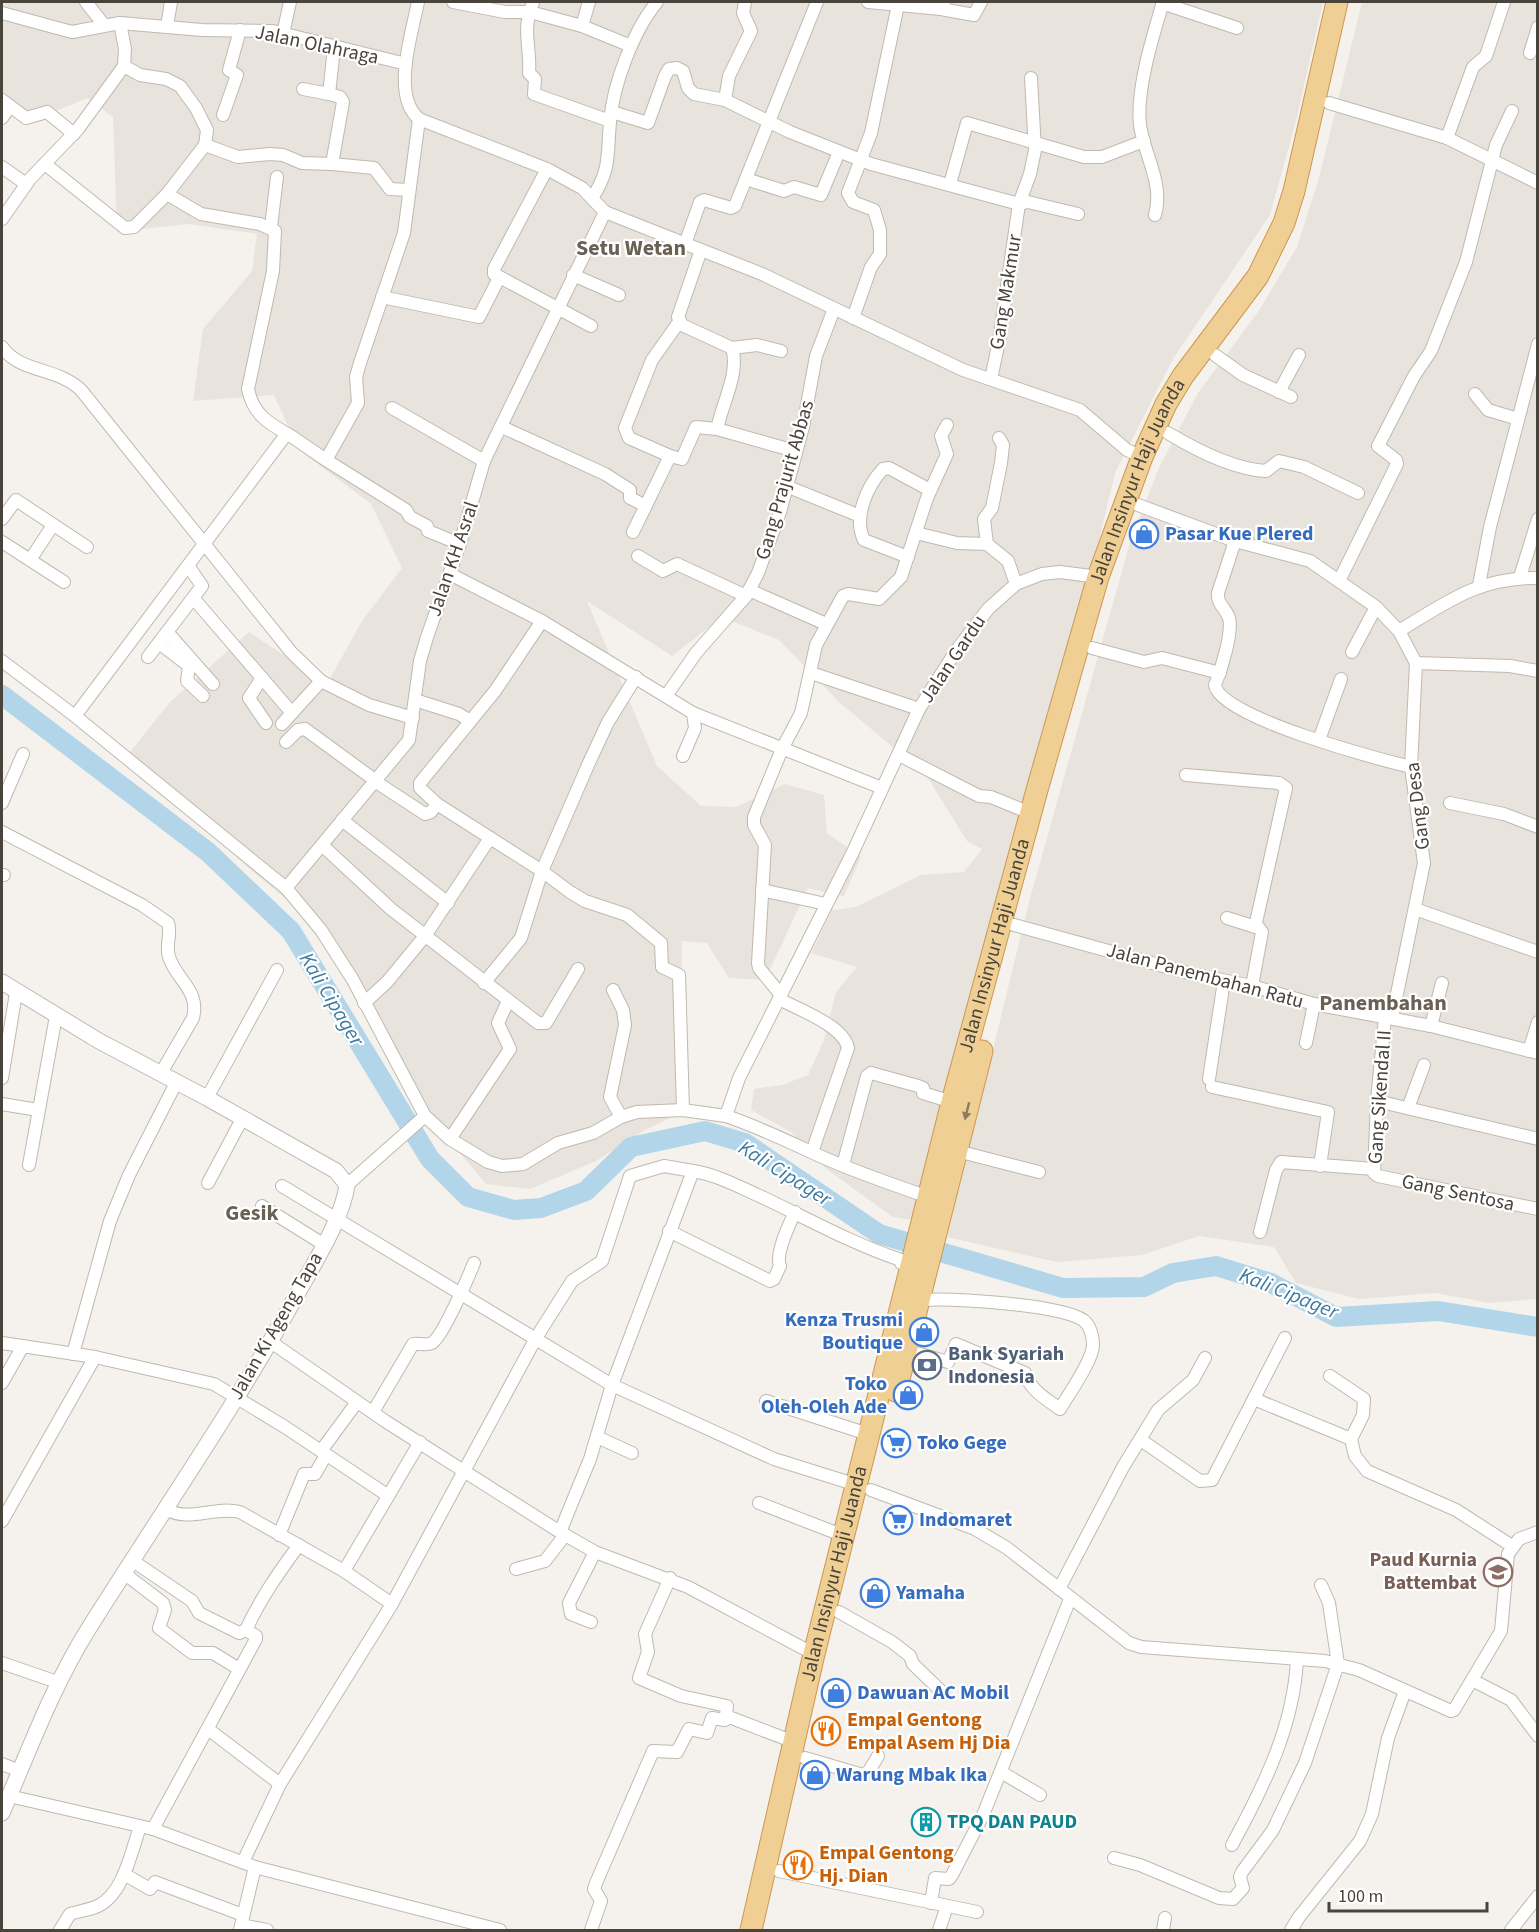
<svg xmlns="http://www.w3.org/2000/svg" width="1539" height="1932" viewBox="0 0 1539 1932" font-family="'Source Sans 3',sans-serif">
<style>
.residential{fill:#e8e3dc}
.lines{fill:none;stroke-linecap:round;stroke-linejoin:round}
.river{stroke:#b2d5e9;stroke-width:20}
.minor-casing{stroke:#bfb9b0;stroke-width:14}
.tertiary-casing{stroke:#bfb9b0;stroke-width:17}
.trunk-casing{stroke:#cb9850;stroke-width:23}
.minor{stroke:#fff;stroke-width:12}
.tertiary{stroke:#fff;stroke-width:15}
.trunk{stroke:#f0cf94;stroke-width:21}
.oneway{fill:#8b7b5f}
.labels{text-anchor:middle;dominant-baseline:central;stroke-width:4.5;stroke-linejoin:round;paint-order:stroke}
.street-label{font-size:20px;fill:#48433b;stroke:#fff}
.shop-label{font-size:20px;font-weight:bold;fill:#366cbe;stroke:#fff;text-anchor:start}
.service-label{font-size:20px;font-weight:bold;fill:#4e5e75;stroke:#fff;text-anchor:start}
.education-label{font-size:20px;font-weight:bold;fill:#785e54;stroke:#fff;text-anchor:end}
.food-label{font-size:20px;font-weight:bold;fill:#c56008;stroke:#fff;text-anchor:start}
.culture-label{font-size:20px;font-weight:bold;fill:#0d838f;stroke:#fff;text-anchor:start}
.water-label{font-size:21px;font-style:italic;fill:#3e7ba0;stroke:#fff}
.quarter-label{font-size:22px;font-weight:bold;fill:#6a6053;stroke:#fff}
</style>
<rect width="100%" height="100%" fill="#f5f2ed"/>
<g class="residential">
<path d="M2 2H1323L1295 125 1270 215 1173 359 1115 473 1098 544 1014 836 912 1220 893 1217 825 1168 791 1132 751 1110 754 1089 782 1085 808 1075 824 1040 836 992 857 967 811 953 832 910 856 907 921 875 964 872 982 849 967 841 926 775 839 702 779 640 722 617 672 656 587 601 657 766 701 806 736 807 785 784 824 795 827 833 861 857 844 896 808 888 765 980 729 978 707 943 682 941 681 1113 645 1130 596 1161 530 1189 486 1184 452 1144 421 1104 309 918 251 870 126 757 170 702 249 632 327 684 362 621 402 568 371 504 299 450 274 395 193 401 203 329 252 271 257 234 188 224 117 232 113 117 87 98 25 124 2 108Z"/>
<path d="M1362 2H1537V1299L1491 1303 1435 1293 1359 1299 1296 1283 1274 1247 1199 1236 1142 1255 1057 1262 947 1237 1029 902 1129 546 1158 470 1198 393 1260 309 1297 247 1319 178Z"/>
</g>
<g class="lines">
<path class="river" d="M2 695 208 852 291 931 430 1159 468 1197 514 1210 541 1208 586 1191 631 1147 705 1131 745 1143 879 1234 1063 1288 1144 1287 1173 1273 1216 1266 1271 1283 1336 1317 1438 1311 1538 1327"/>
<g class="minor-casing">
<g id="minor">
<path d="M86 2 104 25"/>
<path d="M418 2C412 33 391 96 419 119L547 169 582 188 605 212 762 274 963 370 1080 410 1127 450 1142 457"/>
<path d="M453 2 505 12H530C523 32 531 52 529 73L535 79 534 94 610 121"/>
<path d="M533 2 530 12 582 26"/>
<path d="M589 2 582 26 631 46"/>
<path d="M745 2 743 13 751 31 729 76 725 100 790 132 871 164 1019 204 1028 202 1078 214"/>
<path d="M868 2 941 9 944 2"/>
<path d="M1162 3 1237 28"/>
<path d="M941 9 974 15 981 2"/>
<path d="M2 13 72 32 120 23 202 30 273 31 406 64"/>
<path d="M167 26 171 2"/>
<path d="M283 34 290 2"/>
<path d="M334 48 329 94 340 97 343 102 332 164 374 168 390 189 409 190"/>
<path d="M1530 53 1538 27"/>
<path d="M124 66 140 75 166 79 180 86 196 108 207 130 205 145 167 194 201 214 260 224 275 231 273 271 248 389C253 414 268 423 289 435"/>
<path d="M303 89 329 94"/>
<path d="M2 100 26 118 47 112 74 134"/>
<path d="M1329 103 1447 138 1538 183"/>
<path d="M612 112 648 123 665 76 669 69 677 68 683 71 688 88 694 94 725 100"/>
<path d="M223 115 237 75 229 70 240 30"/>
<path d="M2 118 10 106"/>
<path d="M1447 138 1473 67 1486 56 1504 2"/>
<path d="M205 145 238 157 270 154 283 155 302 163 332 164"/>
<path d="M45 164 125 228 134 227 167 194"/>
<path d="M2 167 26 184"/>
<path d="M547 169 494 269V274L591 326"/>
<path d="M746 179 784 191 794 187 821 195 839 152"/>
<path d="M950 184 967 123 1084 157H1102L1144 141"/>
<path d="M592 198C611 170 607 154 610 122 613 85 633 31 657 2"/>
<path d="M1155 215C1164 183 1144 155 1140 125 1136 89 1153 36 1163 2"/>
<path d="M2 219 30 179 78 129 124 66 125 49 120 23"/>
<path d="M271 227 277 177"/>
<path d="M685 244 700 202 704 200 731 208 735 206 817 2"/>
<path d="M701 250 678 317 682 325 732 348C740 372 722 404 717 429L795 451"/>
<path d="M573 275 619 295"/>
<path d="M382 297 479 317 499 278"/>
<path d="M853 318 871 267 880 254V230L874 210 853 202 848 193 871 133 898 5"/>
<path d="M2 347C20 373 57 367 81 390L291 652 321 681 369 705 413 718"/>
<path d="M732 348 757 345 781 351"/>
<path d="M1215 355 1243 375 1291 397"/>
<path d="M991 379 999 341 1019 204 1030 174 1035 150 1031 78"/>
<path d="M1279 392 1299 355"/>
<path d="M1475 394 1488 410 1518 419"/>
<path d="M392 408 484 461"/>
<path d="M502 427 605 474 630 490V498L646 506"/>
<path d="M1168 433C1196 450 1233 469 1266 471L1279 461 1304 467 1358 493"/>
<path d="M999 438 1003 445 1001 463 992 508 984 519 987 544 1008 561 1016 584"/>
<path d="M670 456 682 459 696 427 717 429"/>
<path d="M326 460 406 510 410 517 427 526 428 531 460 544"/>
<path d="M786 486 860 516"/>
<path d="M1138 505 1235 541 1310 561 1376 607 1399 631 1416 663 1411 767 1424 863 1392 1018"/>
<path d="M2 519 16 500 87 547"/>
<path d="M633 532 670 456 629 438 625 428 652 360 679 322"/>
<path d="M916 533 957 543 987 544"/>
<path d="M1235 541 1218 593C1217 605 1226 608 1229 618 1233 633 1221 670 1215 685 1219 717 1378 759 1411 767"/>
<path d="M2 542 64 582"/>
<path d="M638 556 663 571 677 564 746 596"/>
<path d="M908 557 864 540C853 518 867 486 883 469L889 468 930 490"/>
<path d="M30 560 53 525"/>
<path d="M450 574 542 621 693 713 882 788"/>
<path d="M1520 577 1538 519"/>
<path d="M1339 581 1397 464 1396 460 1378 446 1414 376 1431 351 1466 262 1496 145 1512 111"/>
<path d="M1479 585 1490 527 1538 344"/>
<path d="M749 590 826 624"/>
<path d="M194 599 292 713"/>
<path d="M542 621 495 691 420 783V788L437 804 542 871 570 892 585 901 627 915 661 943 662 967 679 975 683 1110"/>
<path d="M1399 631C1447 602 1479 577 1538 578"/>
<path d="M168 633 213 684"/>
<path d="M159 643 189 666 187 681 203 696"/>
<path d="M1092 648 1144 662 1162 658 1220 673"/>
<path d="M1352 652 1376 607"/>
<path d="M148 657 202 586 189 567"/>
<path d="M2 661 75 716 286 888 321 930 353 980 425 1116 450 1139 488 1162 502 1166 523 1164 558 1143 593 1133 621 1117 637 1112 683 1110 726 1116 739 1078 852 854 919 709 956 651 988 609 1016 584 1042 574 1060 572 1098 577"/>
<path d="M1416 663 1510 666 1538 671"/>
<path d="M811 673 919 709"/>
<path d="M262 678 249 698 266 723"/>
<path d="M666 696 696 653 746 596 758 573 780 512 803 427 816 356 834 309"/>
<path d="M415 700 459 714 470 721"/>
<path d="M75 716 285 436H291L326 460 358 403 356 377 360 363 404 233 419 119"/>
<path d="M282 724 321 681"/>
<path d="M1319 740 1341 679"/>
<path d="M286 742 298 730 305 729 376 781"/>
<path d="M899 755 979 796 991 797 1030 813"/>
<path d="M683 756 695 728 693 713"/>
<path d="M1186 775 1279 783 1286 788 1255 927"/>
<path d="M376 782 425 814 431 812 437 804"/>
<path d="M2 803 23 754"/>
<path d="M1450 803 1504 814 1538 827"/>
<path d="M342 820 448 903"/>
<path d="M2 832 142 905 168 923C172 934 165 945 169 957 177 981 200 990 193 1018L161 1073"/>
<path d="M323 846 391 909 538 1023H546L578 969"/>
<path d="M2 875H4"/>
<path d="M286 888 409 740 420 661 427 637 460 544 484 461 605 212"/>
<path d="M762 890 826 904"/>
<path d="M1415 909 1538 952"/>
<path d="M1227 918 1259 928 1262 932 1252 986"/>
<path d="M1014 925 1192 974 1252 986 1314 1004 1431 1026 1538 1053"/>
<path d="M484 983 521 938 542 871 588 765 608 722 636 677"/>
<path d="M613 990 623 1010 625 1025 610 1097 621 1117"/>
<path d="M781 995 759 968 758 963 765 845 754 825V817L782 749 801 713 816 645 843 596 848 594 879 599 901 577 927 498 947 454 941 436 947 425"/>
<path d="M779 999C798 1009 844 1026 848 1048L812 1152"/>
<path d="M364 1003 387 982 425 936 490 838"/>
<path d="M1385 1017 1377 1101 1374 1173 1378 1176 1538 1209"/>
<path d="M1431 1026 1442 983"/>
<path d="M1306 1043 1314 1004"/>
<path d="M1529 1051 1538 1022"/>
<path d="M2 1078 16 993"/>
<path d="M1209 1079 1224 981"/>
<path d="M1212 1087 1328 1112 1320 1166"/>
<path d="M207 1098 277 970"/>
<path d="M1377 1101 1538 1139"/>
<path d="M2 1104 38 1110"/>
<path d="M1408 1108 1424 1065"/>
<path d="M726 1116C756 1126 783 1139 811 1152 849 1170 889 1183 928 1197"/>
<path d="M450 1139 510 1049 498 1023 508 1001"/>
<path d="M957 1151 1039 1172"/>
<path d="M29 1165 56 1016"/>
<path d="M843 1165 867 1076 871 1073 918 1086 923 1088V1093L952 1102"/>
<path d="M208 1183 242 1119"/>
<path d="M347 1185 425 1116"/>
<path d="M282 1186 612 1385 774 1459 857 1485"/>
<path d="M262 1206 323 1244"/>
<path d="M669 1231 770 1281 774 1279 780 1266C775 1254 789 1225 795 1212"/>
<path d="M1260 1232 1276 1170 1281 1162 1374 1169"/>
<path d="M271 1342 385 1421 560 1532 595 1552 688 1587 814 1654"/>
<path d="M2 1343 95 1357 214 1384 285 1427 387 1495"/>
<path d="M906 1350 948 1362 956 1344 1025 1373C1030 1390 1046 1399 1060 1409 1068 1395 1094 1359 1093 1344 1093 1336 1090 1325 1083 1320 1058 1304 951 1298 920 1300"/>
<path d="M73 1354 110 1221 129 1175 177 1081"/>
<path d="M1330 1376 1364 1399 1363 1415 1351 1439 1355 1456 1367 1471 1456 1510 1512 1546"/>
<path d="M2 1383 23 1346"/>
<path d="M1254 1399 1351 1439"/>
<path d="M766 1401 871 1435"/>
<path d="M373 1412 413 1344C418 1343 426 1346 432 1343 443 1336 468 1278 474 1263"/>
<path d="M597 1437 632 1453"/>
<path d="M1141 1440 1200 1481 1212 1480 1285 1338"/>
<path d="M321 1451 357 1402"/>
<path d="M871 1490 975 1529 1007 1548 1129 1643 1141 1647 1325 1661 1359 1670 1451 1711 1454 1710 1501 1631 1508 1554 1519 1539 1538 1532"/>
<path d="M759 1503 844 1536"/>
<path d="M167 1510C191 1522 214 1506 240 1512L344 1571 392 1604"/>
<path d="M2 1521 95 1357"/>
<path d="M560 1532 590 1459 612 1385 693 1171C718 1175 739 1187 762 1197 808 1219 853 1244 901 1260V1263"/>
<path d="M279 1535 304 1474H315L326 1455"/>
<path d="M133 1561 192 1601 199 1613 239 1633 246 1630"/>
<path d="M516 1569 545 1561 565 1535"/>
<path d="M344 1571 420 1442"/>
<path d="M125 1574 163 1603 165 1610 159 1628 192 1653H213L239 1669"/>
<path d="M670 1578 645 1634 648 1652 639 1678 681 1696 727 1706 726 1716 729 1717 794 1742"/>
<path d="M1059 1589 1123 1467 1158 1410 1193 1380 1205 1358"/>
<path d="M839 1612 892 1642 910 1656 913 1664 944 1694"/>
<path d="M591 1622 571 1614 569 1603 595 1552"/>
<path d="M2 1663 57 1682"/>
<path d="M1472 1680 1511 1700 1538 1736"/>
<path d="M208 1729 280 1784"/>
<path d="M805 1758 863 1775 869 1771 878 1756"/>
<path d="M2 1764 20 1771"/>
<path d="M1001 1772 1040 1795"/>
<path d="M9 1796 153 1829 255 1867 500 1930"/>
<path d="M153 1829 256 1639V1636L246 1630C260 1599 279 1572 299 1545"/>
<path d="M1232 1845C1263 1788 1294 1726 1297 1659"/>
<path d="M1114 1858 1140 1865 1219 1898 1233 1899 1243 1888 1240 1877 1242 1872 1273 1830 1305 1763 1338 1664 1329 1603 1321 1585"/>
<path d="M243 1862 280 1784 392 1604 536 1338 572 1281 602 1261 630 1176 664 1166 693 1171"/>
<path d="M779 1871 977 1912"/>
<path d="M124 1874 150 1889 155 1882 243 1915"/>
<path d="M931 1903 935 1878 949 1879 952 1875 983 1815 1070 1599"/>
<path d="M241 1925 267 1930"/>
<path d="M60 1930 70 1914C79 1911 89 1910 98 1906 124 1893 131 1852 140 1827"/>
<path d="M240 1930 255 1867"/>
<path d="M591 1930 601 1901 594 1889 596 1883 653 1751 677 1752 689 1729 707 1733 712 1718 725 1720 726 1716"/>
<path d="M939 1930 947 1906"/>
<path d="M1163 1930 1165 1918"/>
<path d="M1291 1930 1299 1917 1360 1841 1372 1814 1388 1738 1405 1691"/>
<path d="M1511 1930 1538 1896"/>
</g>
</g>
<g class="tertiary-casing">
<path id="tertiary" d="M2 982 99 1041 207 1098 336 1171 347 1185C343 1217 316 1260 300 1289 236 1406 160 1515 89 1628 52 1687 29 1751 2 1813"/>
</g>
<g class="trunk-casing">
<g id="trunk">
<path d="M896 1391 982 1051"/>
<path id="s1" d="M751 1930 814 1654 952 1102 1037 790 1098 577 1142 457 1166 404 1183 376 1258 276 1284 223 1294 191 1337 2"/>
</g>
</g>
<use href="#minor" class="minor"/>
<use href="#tertiary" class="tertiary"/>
<use href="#trunk" class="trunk"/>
</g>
<defs><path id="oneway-solid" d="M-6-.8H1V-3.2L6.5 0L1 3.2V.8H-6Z" transform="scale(1.5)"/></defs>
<use class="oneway" href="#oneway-solid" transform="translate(967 1111) rotate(104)"/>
<defs>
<g id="shop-ring" transform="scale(1.5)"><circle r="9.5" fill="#fff" stroke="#3f7fe0" stroke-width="1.5"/><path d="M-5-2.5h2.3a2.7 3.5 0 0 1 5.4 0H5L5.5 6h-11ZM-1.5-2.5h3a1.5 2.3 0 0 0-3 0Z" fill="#3f7fe0"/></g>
<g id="bank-ring" transform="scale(1.5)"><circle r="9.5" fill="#fff" stroke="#5c6f8a" stroke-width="1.5"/><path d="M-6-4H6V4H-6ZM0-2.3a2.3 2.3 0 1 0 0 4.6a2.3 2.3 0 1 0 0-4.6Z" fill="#5c6f8a"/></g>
<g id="supermarket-ring" transform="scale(1.5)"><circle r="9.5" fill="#fff" stroke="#3f7fe0" stroke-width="1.5"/><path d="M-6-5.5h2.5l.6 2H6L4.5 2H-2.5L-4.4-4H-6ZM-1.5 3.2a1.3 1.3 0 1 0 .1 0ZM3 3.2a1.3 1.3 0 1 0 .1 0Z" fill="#3f7fe0"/></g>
<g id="school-ring" transform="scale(1.5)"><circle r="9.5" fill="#fff" stroke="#8d6e63" stroke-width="1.5"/><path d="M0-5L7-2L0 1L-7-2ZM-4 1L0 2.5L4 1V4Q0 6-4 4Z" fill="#8d6e63"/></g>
<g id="restaurant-ring" transform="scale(1.5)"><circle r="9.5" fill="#fff" stroke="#e8710a" stroke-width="1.5"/><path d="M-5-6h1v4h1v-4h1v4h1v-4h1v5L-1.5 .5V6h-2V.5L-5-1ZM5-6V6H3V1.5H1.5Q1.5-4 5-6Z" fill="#e8710a"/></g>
<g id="building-ring" transform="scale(1.5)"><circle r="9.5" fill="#fff" stroke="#0f9aa8" stroke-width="1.5"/><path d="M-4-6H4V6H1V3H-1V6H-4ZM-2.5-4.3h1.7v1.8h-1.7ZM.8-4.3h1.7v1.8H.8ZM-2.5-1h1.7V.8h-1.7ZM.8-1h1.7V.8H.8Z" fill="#0f9aa8"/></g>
</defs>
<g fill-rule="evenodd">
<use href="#shop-ring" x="1144" y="534"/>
<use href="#shop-ring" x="924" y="1332"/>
<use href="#bank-ring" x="927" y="1365"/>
<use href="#shop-ring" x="908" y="1395"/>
<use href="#supermarket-ring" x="896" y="1443"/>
<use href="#supermarket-ring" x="898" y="1520"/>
<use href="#school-ring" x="1498" y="1572"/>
<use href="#shop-ring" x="875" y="1593"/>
<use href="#shop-ring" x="836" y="1693"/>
<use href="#restaurant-ring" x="826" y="1731"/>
<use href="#shop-ring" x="815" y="1775"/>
<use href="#building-ring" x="926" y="1822"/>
<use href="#restaurant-ring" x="798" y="1865"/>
</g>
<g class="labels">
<g class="street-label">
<text transform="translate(317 45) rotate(12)">Jalan Olahraga</text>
<text transform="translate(1006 292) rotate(-81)">Gang Makmur</text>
<text transform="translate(785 480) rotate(-74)">Gang Prajurit Abbas</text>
<text stroke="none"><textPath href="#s1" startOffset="1500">Jalan Insinyur Haji Juanda</textPath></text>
<text transform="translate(453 559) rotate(-71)">Jalan KH Asral</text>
<text transform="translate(953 659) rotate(-56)">Jalan Gardu</text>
<text transform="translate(1418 806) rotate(-97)">Gang Desa</text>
<text stroke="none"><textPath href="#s1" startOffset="1014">Jalan Insinyur Haji Juanda</textPath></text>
<text transform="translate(1205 976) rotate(15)">Jalan Panembahan Ratu</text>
<text transform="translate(1380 1097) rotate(-86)">Gang Sikendal II</text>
<text transform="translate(1458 1193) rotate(12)">Gang Sentosa</text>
<text transform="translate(276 1326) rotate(-60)">Jalan Ki Ageng Tapa</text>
<text stroke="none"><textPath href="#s1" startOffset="366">Jalan Insinyur Haji Juanda</textPath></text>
</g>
<g class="shop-label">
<text x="1165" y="534">Pasar Kue Plered</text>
<text x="903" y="1320" text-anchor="end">Kenza Trusmi<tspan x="903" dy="23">Boutique</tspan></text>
<text x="887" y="1384" text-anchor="end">Toko<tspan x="887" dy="23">Oleh-Oleh Ade</tspan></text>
<text x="917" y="1443">Toko Gege</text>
<text x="919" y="1520">Indomaret</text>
<text x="896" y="1593">Yamaha</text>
<text x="857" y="1693">Dawuan AC Mobil</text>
<text x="836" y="1775">Warung Mbak Ika</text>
</g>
<g class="service-label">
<text x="948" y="1354">Bank Syariah<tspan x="948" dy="23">Indonesia</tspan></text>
</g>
<g class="education-label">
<text x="1477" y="1560">Paud Kurnia<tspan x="1477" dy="23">Battembat</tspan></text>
</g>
<g class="food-label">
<text x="847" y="1720">Empal Gentong<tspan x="847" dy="23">Empal Asem Hj Dia</tspan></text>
<text x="819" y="1853">Empal Gentong<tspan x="819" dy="23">Hj. Dian</tspan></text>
</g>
<g class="culture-label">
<text x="947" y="1822">TPQ DAN PAUD</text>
</g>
<g class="water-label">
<text transform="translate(332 999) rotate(59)">Kali Cipager</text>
<text transform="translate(785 1173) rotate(32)">Kali Cipager</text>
<text transform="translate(1289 1293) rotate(22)">Kali Cipager</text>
</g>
<g class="quarter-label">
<text x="631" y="248">Setu Wetan</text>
<text x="1383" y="1003">Panembahan</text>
<text x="252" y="1213">Gesik</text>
</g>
</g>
<rect width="1539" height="1932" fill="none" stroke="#48433b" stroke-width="6"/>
<path d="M1329 1902v9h158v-9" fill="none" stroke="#48433b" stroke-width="3"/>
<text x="1338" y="1902" font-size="18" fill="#48433b" stroke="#ffffff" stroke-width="4.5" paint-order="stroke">100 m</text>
</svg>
